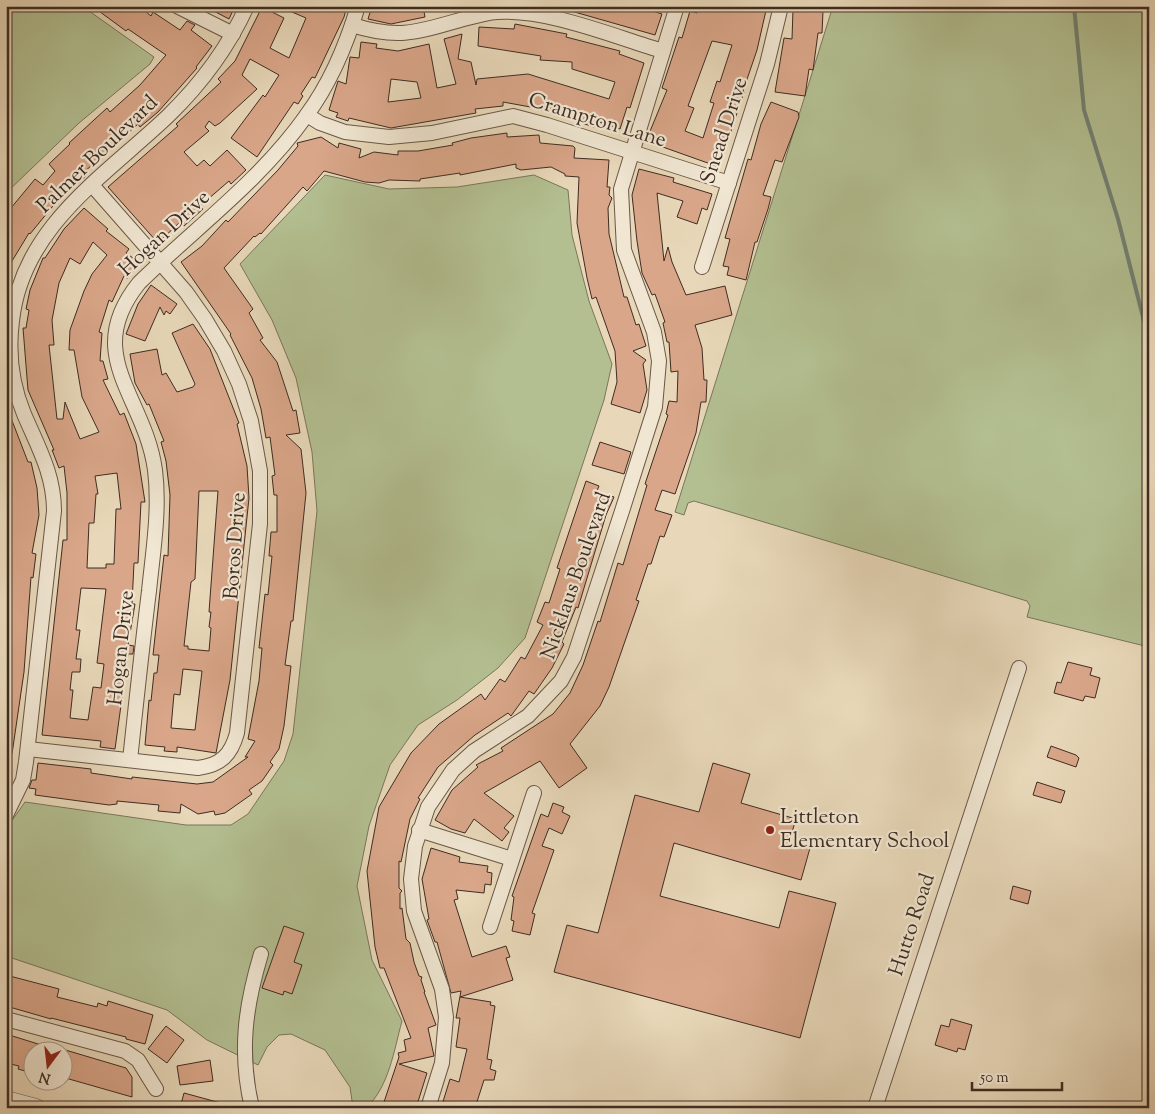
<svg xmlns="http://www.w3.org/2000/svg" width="1155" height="1114" viewBox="0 0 1155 1114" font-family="'Sorts Mill Goudy',serif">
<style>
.green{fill:#b3bf91;stroke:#79765a}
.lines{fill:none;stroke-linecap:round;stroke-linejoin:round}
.stream{stroke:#748274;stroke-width:4}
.building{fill:#d9a689;stroke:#3f2c22;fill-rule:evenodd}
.minor-casing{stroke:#695748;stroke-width:16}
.tertiary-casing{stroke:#695748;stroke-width:19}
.minor{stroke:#f0e6d2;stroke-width:14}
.tertiary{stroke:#f0e6d2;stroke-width:18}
.poi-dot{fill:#8f2418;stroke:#f0e6d2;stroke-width:2}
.labels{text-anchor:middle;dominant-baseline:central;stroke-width:4.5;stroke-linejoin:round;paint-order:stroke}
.street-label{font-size:21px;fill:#3f2c22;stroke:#f0e6d2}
.poi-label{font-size:21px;fill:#3f2c22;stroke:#f0e6d2;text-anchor:start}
</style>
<rect width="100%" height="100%" fill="#e8d8b9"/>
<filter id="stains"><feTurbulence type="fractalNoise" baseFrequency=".004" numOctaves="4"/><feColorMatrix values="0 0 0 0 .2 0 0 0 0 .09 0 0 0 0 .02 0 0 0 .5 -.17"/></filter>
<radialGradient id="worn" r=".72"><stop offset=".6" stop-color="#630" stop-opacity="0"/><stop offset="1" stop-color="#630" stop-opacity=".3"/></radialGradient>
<g class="green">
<path d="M6 6H82L154 57 150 64 79 123 6 193Z"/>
<path d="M833 6H1149V647L1027 617 1030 606 1027 601 694 501 688 503 684 515 675 512Z"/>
<path d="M325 175 389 189 457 187 534 175 568 190 572 235 589 301 612 364 604 400 525 638 498 668 457 700 418 725 390 765 369 826 357 886 372 960 402 1021C394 1050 389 1087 366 1108H353L350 1087 325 1050 291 1034 279 1035 267 1047 258 1065 207 1040 167 1010 6 956V829L25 802 186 825H231L248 814 284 761 293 734 317 511 312 452 296 378 272 320 240 264Z"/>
</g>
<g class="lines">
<path class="stream" d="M1074 6 1084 110 1118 219 1144 321 1149 331"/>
</g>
<g class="building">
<path d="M92 6H139L151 16 153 12 180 30 187 21 195 25 191 30 212 46 196 67 197 68 158 112 140 127 138 124 83 173 86 176 68 192 66 190 30 234 29 233 6 271V214L35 179 43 185 55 171 49 164 70 144 69 143 107 108 110 112 140 85 166 55 128 29 126 31Z"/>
<path d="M204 6H235L229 19Z"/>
<path d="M278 6H347L344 17 315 78 312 77 301 94 303 96 298 104 294 102 257 157 231 138 263 95 265 97 279 75 250 59 242 75 257 89 220 123 215 126 209 121 205 127 209 131 184 152 197 166 204 160 210 166 227 150 246 170 231 184 229 181 200 206 203 209 184 226 180 222 158 243 108 187 178 126 176 124 221 82 218 79 235 61 262 7 284 18 270 48 289 58 306 18Z"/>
<path d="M372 6H423L425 17 391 24 368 19Z"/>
<path d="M565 6H637L662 14 655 35 564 9Z"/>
<path d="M697 6H767L757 50 743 91 744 92 719 167 646 141 667 90 662 88 679 37 682 38 690 11 697 13ZM712 41 732 45 720 82 717 81 710 102 714 103 703 138 685 131 694 108 688 106Z"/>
<path d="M793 9 823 11 822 33H818L813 70 809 69 805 96 775 92 784 38 792 39Z"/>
<path d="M515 24 567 34 566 37 620 51 619 54 644 63 630 108 627 107 620 129 596 121 594 127 536 108 503 102V106L475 109 476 113 391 128 349 118 348 121 336 117 338 113 329 110 338 81 346 84 350 57 359 58 361 42 377 44 376 48 398 51 429 44 437 88 456 84 444 39 462 34 458 59 471 62 476 85 477 79 528 74 609 99 615 82 572 69V62L540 60 541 56 478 46 479 27 514 29ZM391 79 417 82 421 98 388 102Z"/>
<path d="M771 102 798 112 799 117 782 162 775 160 763 195 771 197 768 209 757 242H755L746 280 727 275 729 267 723 266 730 239 725 238 748 159 751 160 761 124Z"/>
<path d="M507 133V137L539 135 540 143 573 146 575 148 574 158 609 160 607 187H610L609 195 612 198 608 208 609 234 624 297H627L636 325 639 324 646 346 633 351 646 360 643 364 647 390 640 413 611 404 617 382 615 351 596 297 592 299 587 278 577 223 579 177 565 176V174L551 167 521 170 516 168V164L460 175V173L420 179V181L389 180 379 183 365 182 324 171 307 191 303 187 261 234 260 233 255 237 254 236 224 268 253 309 249 313 263 338 260 340 277 362 293 411 296 410 300 433 286 435 301 449 306 493 293 621H291L285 665 291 666 284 726 279 749 270 762 273 765 262 781 249 790 252 794 225 813 215 815 214 811 198 814 181 804 180 813 158 811 159 805 117 801V804L109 805 35 795 36 789 29 788 32 780H36L38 763 91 769V773L132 779V777L197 784 213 782 248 757H245L255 741 248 739 259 681 262 648H259L265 594 268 595 272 556H269L271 532H277V495H274L272 476 275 475 270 437 266 438 261 409 252 378 230 335 231 334 181 262 202 246 226 220 228 222 278 170 298 146 297 143 321 137 338 148 339 143 361 149 359 158 374 152 398 155V151H418L453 145 452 143 471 138Z"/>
<path d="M639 169 674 178 673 182 712 194 707 210 702 208 697 224 677 217 683 201 657 193 664 261 668 247 672 262 686 295 725 286 732 315 695 325 702 348 704 380H707L706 402H701L696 433 675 494 662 490 655 510 672 515 664 537 660 536 651 564H648L636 600 639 601 609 687 600 706 570 744 587 768 559 788 540 761 484 793 514 816 504 828 509 832 502 841 474 819 465 833 451 829 435 820 452 790 478 767 476 765 503 751 501 748 553 714 570 693 583 665 598 621 600 622 618 563 623 565 647 485 645 484 668 415 666 414 669 401 677 402 678 371 671 372 669 342H667L663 323 665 322 655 294 652 295 642 273 637 241 632 195Z"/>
<path d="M84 208 108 229 106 231 129 249 126 253 140 263 127 279 124 276 112 302 109 300 99 332 102 333 100 361H103L108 379 103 380 120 415 124 413 136 444 145 502H141L138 563H134L132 604H135L128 645 134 646 133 654H128L115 749 100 747 101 741 42 735 63 540H67V493L64 466 59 468 52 450H54L28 390 23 328H26L29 310 26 309 30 290 43 258H45L64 229ZM93 242 107 255 92 274 84 291 70 330 69 350H74L82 397 99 432 80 439 65 402 63 419H57L49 345H54L52 320 59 283 70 258 80 264ZM117 473 121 509H116L114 564H106V568H87L89 523H94L96 494H98L95 476ZM81 588 106 589 97 663 104 664 101 688 93 687 88 720 70 718 73 690H70L72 672H80L81 659H76L80 630H76Z"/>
<path d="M151 285 177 304 170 314 166 311 164 315 160 307 145 341 126 334 138 304Z"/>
<path d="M193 324 210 349 239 423 237 424 247 466 249 498 230 680 216 753 177 747V752L164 751 165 747 145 745 149 700 151 701 154 673H157L159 655H153L164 555 168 556 170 495 166 461 161 442 164 441 149 404 147 405 135 383 130 354 157 349 162 375 166 373 177 392 193 387 195 384 172 333ZM199 491H218L209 612H211L209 627 211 628 209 651 188 649V646H184L191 582 195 579ZM183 669 202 671 195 730 171 728 174 694 180 695Z"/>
<path d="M6 405 28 462H31L37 488 39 515 32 553 36 554 33 578 31 577 24 672 12 754H6Z"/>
<path d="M600 442 631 452 624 474 592 465Z"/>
<path d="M586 481 599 486 597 491 614 497 606 515 578 608 576 607 562 642 564 644 552 668 534 694 529 691 511 716 508 713 475 735 438 767 418 798 420 799 410 819 401 862 399 861V888L402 891 400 893V909L402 908 406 939 410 943 414 962 419 976 422 977 421 980 425 992H424L436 1025 428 1028 434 1056 399 1064 427 1073 416 1108H382L399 1057 398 1053 406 1051 404 1040 411 1038 384 968H380L375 947 367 871 379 807 411 753 439 724 481 694 485 700 500 679 505 682 521 657 525 659 543 625 537 622 545 602 549 603 560 569 557 568Z"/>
<path d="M1068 662 1092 668 1090 675 1100 678 1095 698 1085 696 1083 701 1054 693 1057 682 1061 683Z"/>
<path d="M1051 746 1076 755 1079 758 1076 767 1047 757Z"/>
<path d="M713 763 750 774 741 803 796 819 789 842 810 848 801 880 674 843 660 896 779 928 789 891 836 903 800 1038 554 972 567 925 598 933 635 795 699 812Z"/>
<path d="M1037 782 1065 791 1061 803 1033 795Z"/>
<path d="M553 803 564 807 562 812 570 816 562 834 549 828 542 846 554 850 532 913 535 914 530 935 512 931 514 921 511 920 514 897 512 896 541 814 548 817Z"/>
<path d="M431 848 460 857 459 862 488 866 487 872 492 873 491 885 485 884 484 893 456 890 458 899 454 900 472 957 506 946 510 957 506 958 513 980 460 997 491 1002 490 1005 495 1006 487 1059 492 1060 490 1069 496 1071 494 1080H484L475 1108H441L450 1079 459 1082 467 1049 456 1047 460 1018H456L461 991 451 993 437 942H435L427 920 429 919 422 879Z"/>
<path d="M1013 886 1031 891 1028 904 1010 899Z"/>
<path d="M284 926 304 933 294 962 302 965 292 994 284 991 283 995 262 988Z"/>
<path d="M6 975 59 989 57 997 97 1007 98 1003 107 1006 108 1001 153 1015 145 1044 126 1039V1037L51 1018V1019L6 1006Z"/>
<path d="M951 1019 972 1025 965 1050 958 1048 957 1052 935 1045 941 1025 949 1027Z"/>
<path d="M166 1026 184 1040 167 1063 148 1049Z"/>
<path d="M6 1034 51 1048V1052H32V1073L18 1069 19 1066 6 1063Z"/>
<path d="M62 1049 126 1068 132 1077V1097L62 1077Z"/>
<path d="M210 1060 213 1081 180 1085 177 1066Z"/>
<path d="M184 1093 228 1105 227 1108H180Z"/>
</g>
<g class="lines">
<g class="minor-casing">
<g id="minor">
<path d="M177 6 233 34"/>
<path d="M352 25C397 39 415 33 460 20 472 17 484 13 497 12 549 9 612 36 663 51"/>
<path d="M307 115 320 123 345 132 389 137 432 133 513 116 547 125 729 183"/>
<path d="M702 267 767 64 781 6"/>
<path d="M28 749 198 768C221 765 231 755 237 733L260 524V471L251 421 239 384 224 351 205 319 186 292 92 185"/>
<path d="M130 760C136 704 142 647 149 591 153 551 160 510 155 470 145 396 81 355 139 283 195 228 260 181 306 116 329 85 347 43 358 6"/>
<path d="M6 815 23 780 26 762 54 511C54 474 38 447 24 414 12 385 8 352 12 321 22 227 105 176 168 116 201 84 228 48 247 6"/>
<path d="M419 830 512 859"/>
<path d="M490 927 534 793"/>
<path d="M6 1019 125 1051 138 1060 156 1089"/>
<path d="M252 1108C239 1053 245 1007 261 954"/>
<path d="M428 1108 442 1063 446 1017 442 989 414 911 411 879 415 846 428 807 453 770 474 751 528 716 561 681 574 657 623 508 655 407 659 361 654 332 624 250 621 189 677 6"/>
<path d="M875 1108 1019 668"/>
</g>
</g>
<g class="tertiary-casing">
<path id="tertiary" d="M6 1100 36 1108"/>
</g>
<use href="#minor" class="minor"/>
<use href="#tertiary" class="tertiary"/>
</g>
<circle class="poi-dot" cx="770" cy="830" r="5"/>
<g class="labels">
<g class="street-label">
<text transform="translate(597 121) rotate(17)">Crampton Lane</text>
<text transform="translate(725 131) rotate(-72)">Snead Drive</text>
<text transform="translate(98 155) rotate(-44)">Palmer Boulevard</text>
<text transform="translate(165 234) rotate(-43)">Hogan Drive</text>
<text transform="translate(236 546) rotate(-86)">Boros Drive</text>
<text transform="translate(577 576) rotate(-71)">Nicklaus Boulevard</text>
<text transform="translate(122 648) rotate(-84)">Hogan Drive</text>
<text transform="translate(913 925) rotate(-72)">Hutto Road</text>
</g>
<g class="poi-label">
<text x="780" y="818">Littleton<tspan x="780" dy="24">Elementary School</tspan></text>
</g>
</g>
<rect width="1155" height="1114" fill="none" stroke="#e8d8b9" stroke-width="25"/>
<rect x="8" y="8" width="1140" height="1099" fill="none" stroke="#3f2c22" stroke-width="2.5"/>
<rect x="12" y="12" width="1130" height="1089" fill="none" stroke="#3f2c22"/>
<g transform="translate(48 1066) rotate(195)"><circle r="24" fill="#f0e6d2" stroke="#a99c8c"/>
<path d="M0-4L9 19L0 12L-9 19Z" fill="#8f2418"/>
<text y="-8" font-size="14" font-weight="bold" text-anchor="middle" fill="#3f2c22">N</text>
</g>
<path d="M972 1082v8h90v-8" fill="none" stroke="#3f2c22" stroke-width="2.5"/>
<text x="980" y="1082" font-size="15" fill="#3f2c22" stroke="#f0e6d2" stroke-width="4" paint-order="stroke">50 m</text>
<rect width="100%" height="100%" filter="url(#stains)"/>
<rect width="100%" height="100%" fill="url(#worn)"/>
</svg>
